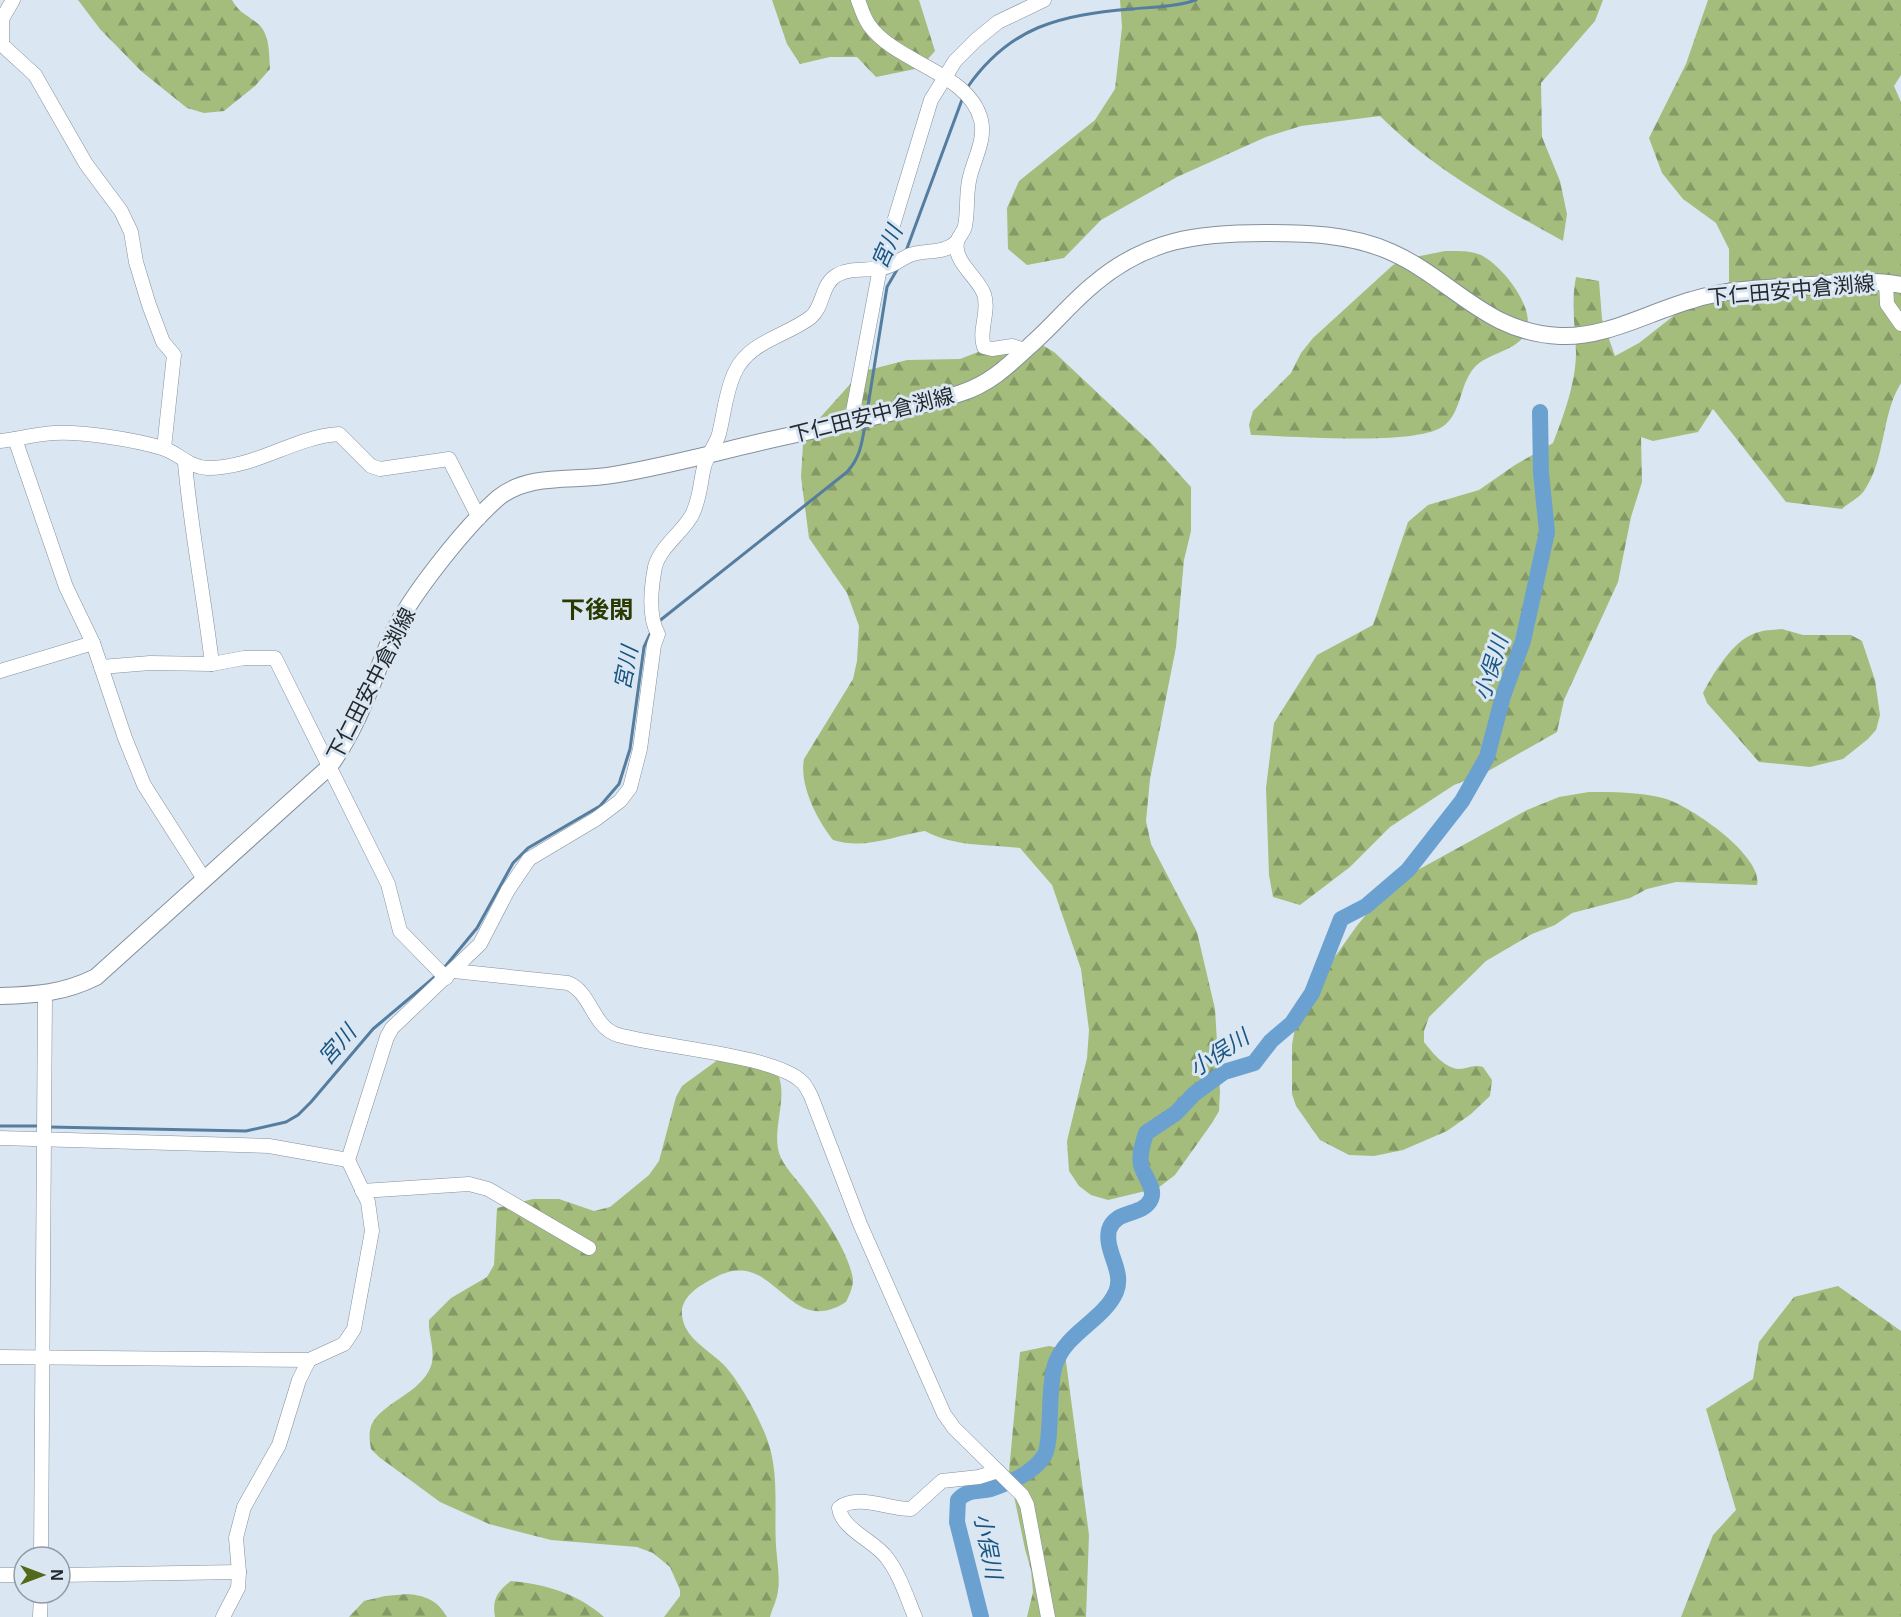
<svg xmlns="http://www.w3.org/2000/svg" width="1901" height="1617" viewBox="0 0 1901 1617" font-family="Helvetica,'Noto Sans JP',sans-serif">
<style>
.forest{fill:url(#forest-firs)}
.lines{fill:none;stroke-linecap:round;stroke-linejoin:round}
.stream{stroke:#557d9f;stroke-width:3}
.river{stroke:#6ba1d0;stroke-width:16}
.minor-casing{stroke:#84909b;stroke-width:15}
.major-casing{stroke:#84909b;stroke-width:18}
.minor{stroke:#fff;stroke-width:14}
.major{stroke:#fff;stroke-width:16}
.labels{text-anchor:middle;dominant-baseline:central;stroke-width:6;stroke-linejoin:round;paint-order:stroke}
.street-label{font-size:21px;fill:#23282c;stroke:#dae7f3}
.water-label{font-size:22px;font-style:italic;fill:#195582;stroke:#dae7f3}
.quarter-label{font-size:24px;font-weight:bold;fill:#2a3a01;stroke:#dae7f3}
</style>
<defs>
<pattern id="forest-firs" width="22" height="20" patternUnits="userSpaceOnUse" patternTransform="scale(1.5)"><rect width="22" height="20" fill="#a4bc7c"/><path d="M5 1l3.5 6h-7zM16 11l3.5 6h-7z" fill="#859966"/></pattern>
</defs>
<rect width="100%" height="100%" fill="#dae7f3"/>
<g class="forest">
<path d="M78 0H232C239 13 246 14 257 23 270 33 269 53 270 69L255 86 224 111 204 113 187 108 141 71 100 29Z"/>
<path d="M772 0H919L935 51 920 68 876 77 857 57H830L800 64 787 44Z"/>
<path d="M1120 0H1603L1595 21 1541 83 1542 137 1560 181 1567 214 1563 241C1499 206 1432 168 1380 116L1301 126 1266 137 1177 177 1101 220 1064 258 1027 265 1008 249 1007 208 1019 181 1095 120 1115 89 1122 27Z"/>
<path d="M1708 0H1901V75L1894 86 1901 102V383C1881 415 1886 459 1864 491 1859 498 1848 503 1842 509L1786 502 1713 409 1698 432 1653 441 1641 437 1642 482 1631 517 1618 582 1564 700 1557 732 1483 774 1454 785 1390 827 1350 867 1300 905 1273 897 1269 875 1266 788 1274 723 1317 655 1373 625 1408 522 1428 505 1479 490 1515 465 1553 443C1564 415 1576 382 1576 352 1575 326 1571 302 1576 277L1599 281 1602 319 1615 356 1639 343 1681 310 1729 282V249L1716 223 1683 199 1662 173 1649 138 1686 64Z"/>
<path d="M1445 251C1456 251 1470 250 1481 255 1503 266 1540 312 1524 336 1513 352 1487 353 1474 368 1459 385 1462 414 1442 427 1413 446 1291 436 1251 435L1249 425 1253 411 1291 373 1301 353 1313 338 1393 265 1410 258Z"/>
<path d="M1016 341 1039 343 1054 352 1151 443 1191 487V531L1184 560 1176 647 1150 779 1146 821 1151 844 1197 932 1215 1009 1220 1092 1219 1111 1212 1123 1175 1175 1158 1188 1108 1200 1091 1195 1079 1186 1069 1171 1067 1141 1087 1058 1089 1030 1081 969 1052 885 1020 848C988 844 954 847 925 831 893 836 865 850 833 840 817 820 799 785 804 759L853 679 857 661 859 626 847 593 809 538 801 477 803 444 809 430 861 372 907 360 960 359 996 345Z"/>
<path d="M1782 629 1803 635H1851L1862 641 1875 680 1880 715 1876 730 1868 739 1843 759 1810 767 1759 762 1707 703 1703 693C1713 674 1730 646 1749 636 1759 630 1770 630 1782 629Z"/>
<path d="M1589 792C1613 792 1639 792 1663 798 1688 804 1764 856 1757 885L1676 882 1647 889 1630 898 1572 913 1555 925 1532 934 1486 961 1429 1017 1424 1031V1042C1432 1052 1444 1068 1459 1069 1468 1069 1472 1064 1483 1067L1492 1080 1490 1096 1471 1114 1447 1131 1403 1150 1374 1156 1349 1155 1320 1140 1296 1106 1292 1094V1045L1296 1022 1317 982 1356 927 1377 901 1416 871 1527 810 1559 797Z"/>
<path d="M730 1051C748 1051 769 1053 777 1072 790 1098 769 1132 781 1158 787 1170 798 1181 806 1192 822 1213 850 1254 853 1280 853 1287 849 1296 846 1302 787 1340 776 1246 716 1277 702 1284 680 1296 682 1315 684 1339 710 1350 725 1366 741 1384 762 1422 769 1445 779 1477 774 1513 776 1546 777 1561 780 1576 778 1591 777 1600 772 1609 770 1617H664L680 1596V1590L670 1567 653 1553 637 1547 551 1540 489 1524 440 1502 379 1457 371 1449C370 1443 369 1436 370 1430 375 1404 420 1396 431 1366 436 1351 428 1336 429 1320L451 1298 487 1277 494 1265 497 1208 533 1199H559L594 1211 610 1207 649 1175 659 1161 676 1097 682 1086Z"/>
<path d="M1838 1286 1901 1331V1617H1681L1713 1535 1736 1510 1706 1409 1753 1379 1759 1342 1794 1297Z"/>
<path d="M1049 1346 1059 1348 1065 1354 1089 1535 1086 1617H1027L1033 1592 1031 1570 1025 1549 1009 1472 1020 1352Z"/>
<path d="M511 1581C546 1584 578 1594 604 1617H495C492 1600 497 1591 511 1581Z"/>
<path d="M408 1594C426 1596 437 1600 447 1617H349L364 1601 385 1596Z"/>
</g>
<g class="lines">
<g class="stream">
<path d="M967 88C1010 26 1060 15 1131 9 1153 7 1175 7 1196 0"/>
<path d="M906 251 963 97"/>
<path d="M867 412 887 287 898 268"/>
<path d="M658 622 847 472C860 458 862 443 865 425"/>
<path d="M444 968 477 928 513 863 528 848 600 806 619 784 630 749 644 647 651 632"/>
<path d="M0 1126H40"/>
<path d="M49 1127 246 1131 286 1122 298 1115 311 1102 373 1029 437 975"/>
</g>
<path class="river" d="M981 1617 957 1522 958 1500C967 1489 979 1492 991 1489 1011 1482 1032 1474 1044 1456 1053 1442 1047 1389 1055 1365 1066 1332 1103 1321 1116 1292 1125 1271 1104 1251 1109 1230 1115 1209 1143 1217 1151 1199 1156 1188 1143 1175 1141 1165 1139 1154 1143 1143 1146 1133L1176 1113 1194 1094 1224 1072 1254 1063 1271 1041 1292 1023 1312 993 1341 919 1366 906 1408 870 1462 801 1487 757 1503 696 1523 641 1547 532 1541 473 1540 412"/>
<g class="minor-casing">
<g id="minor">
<path d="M858 0C861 8 864 18 869 25 897 64 969 72 981 120 986 141 973 160 969 181 966 196 968 212 965 226 964 232 958 237 957 242 953 262 978 277 984 294 990 312 978 330 984 347L992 349 1012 346 1025 350"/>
<path d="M2 42V19L13 0"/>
<path d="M0 43 35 75 86 164 121 211 131 232 136 262 149 305 163 342 174 355 164 448"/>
<path d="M1886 282 1887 304 1901 324"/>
<path d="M851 422 880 268 931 100 955 61 976 40 998 22 1044 0"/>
<path d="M15 439 66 587 93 643 125 738 144 785 204 879"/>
<path d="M0 441C18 439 36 434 54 433 81 431 136 440 162 448 179 453 188 467 207 468 257 468 293 437 339 434L371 466 380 469 449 459 479 518"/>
<path d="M185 463C191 531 204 596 212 664"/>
<path d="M101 667 150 663 212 664 244 658H275L388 884 400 931 446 978"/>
<path d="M0 671 93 643"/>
<path d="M454 971 568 983C592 993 592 1027 618 1035 660 1047 773 1055 801 1081 806 1085 808 1091 811 1096L860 1224 944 1414 954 1428 1022 1495 1027 1505 1048 1617"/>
<path d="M0 1138 269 1146 348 1160"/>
<path d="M362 1191 469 1184 488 1189 589 1248"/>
<path d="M0 1357 309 1360 344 1344 354 1329 372 1231 368 1202 348 1160 387 1037 392 1028 480 944 508 890 529 859 596 819 620 801 630 788 640 749 654 645 658 634C648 616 651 588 655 567 660 547 682 533 692 515 700 499 700 484 704 467 707 455 716 445 719 434 724 414 726 390 735 372 749 341 787 336 811 317 824 306 821 284 837 275 852 267 866 271 882 268 894 266 900 259 910 255 926 249 942 255 957 242"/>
<path d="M41 1557 45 995"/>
<path d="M0 1575H24"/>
<path d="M60 1575 239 1572"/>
<path d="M40 1617 41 1593"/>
<path d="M223 1617 238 1588 239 1572 236 1538 244 1507 279 1445 299 1380 309 1360"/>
<path d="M915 1617C907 1598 900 1575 887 1558 875 1541 842 1530 839 1508 857 1493 891 1510 911 1509L942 1481 979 1477 998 1471"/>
</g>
</g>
<g class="major-casing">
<path id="major" d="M0 996C36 995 64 993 96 977L329 767C358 728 373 680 392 635 410 596 465 527 498 498 530 472 575 482 613 475 667 466 721 451 774 439 836 425 900 413 961 393 992 383 1011 363 1035 341 1055 323 1073 301 1094 284 1147 239 1198 233 1265 233 1307 233 1351 234 1391 252 1452 279 1486 333 1560 336 1606 338 1649 312 1692 300 1730 288 1771 288 1810 285 1840 283 1871 279 1901 285"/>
</g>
<use href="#minor" class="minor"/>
<use href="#major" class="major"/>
</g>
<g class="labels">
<g class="street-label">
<text transform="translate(1791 290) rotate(-5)">下仁田安中倉渕線</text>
<text transform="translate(872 415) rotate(-14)">下仁田安中倉渕線</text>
<text transform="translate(371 684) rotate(-63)">下仁田安中倉渕線</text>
</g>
<g class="water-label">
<text transform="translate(887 247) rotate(-66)">宮川</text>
<text transform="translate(626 668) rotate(-79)">宮川</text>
<text transform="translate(1491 668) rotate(-73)">小俣川</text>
<text transform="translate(337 1045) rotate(-49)">宮川</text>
<text transform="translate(1219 1053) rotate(-33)">小俣川</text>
<text transform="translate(988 1546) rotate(79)">小俣川</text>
</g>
<g class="quarter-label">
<text x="597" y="609">下後閑</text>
</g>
</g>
<g transform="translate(42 1575) rotate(90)"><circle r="28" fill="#dae7f3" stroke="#919ba3" stroke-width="1.5"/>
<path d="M0-4.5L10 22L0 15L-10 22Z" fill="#516919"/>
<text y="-9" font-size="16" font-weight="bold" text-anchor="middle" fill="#23282c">N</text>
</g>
</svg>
